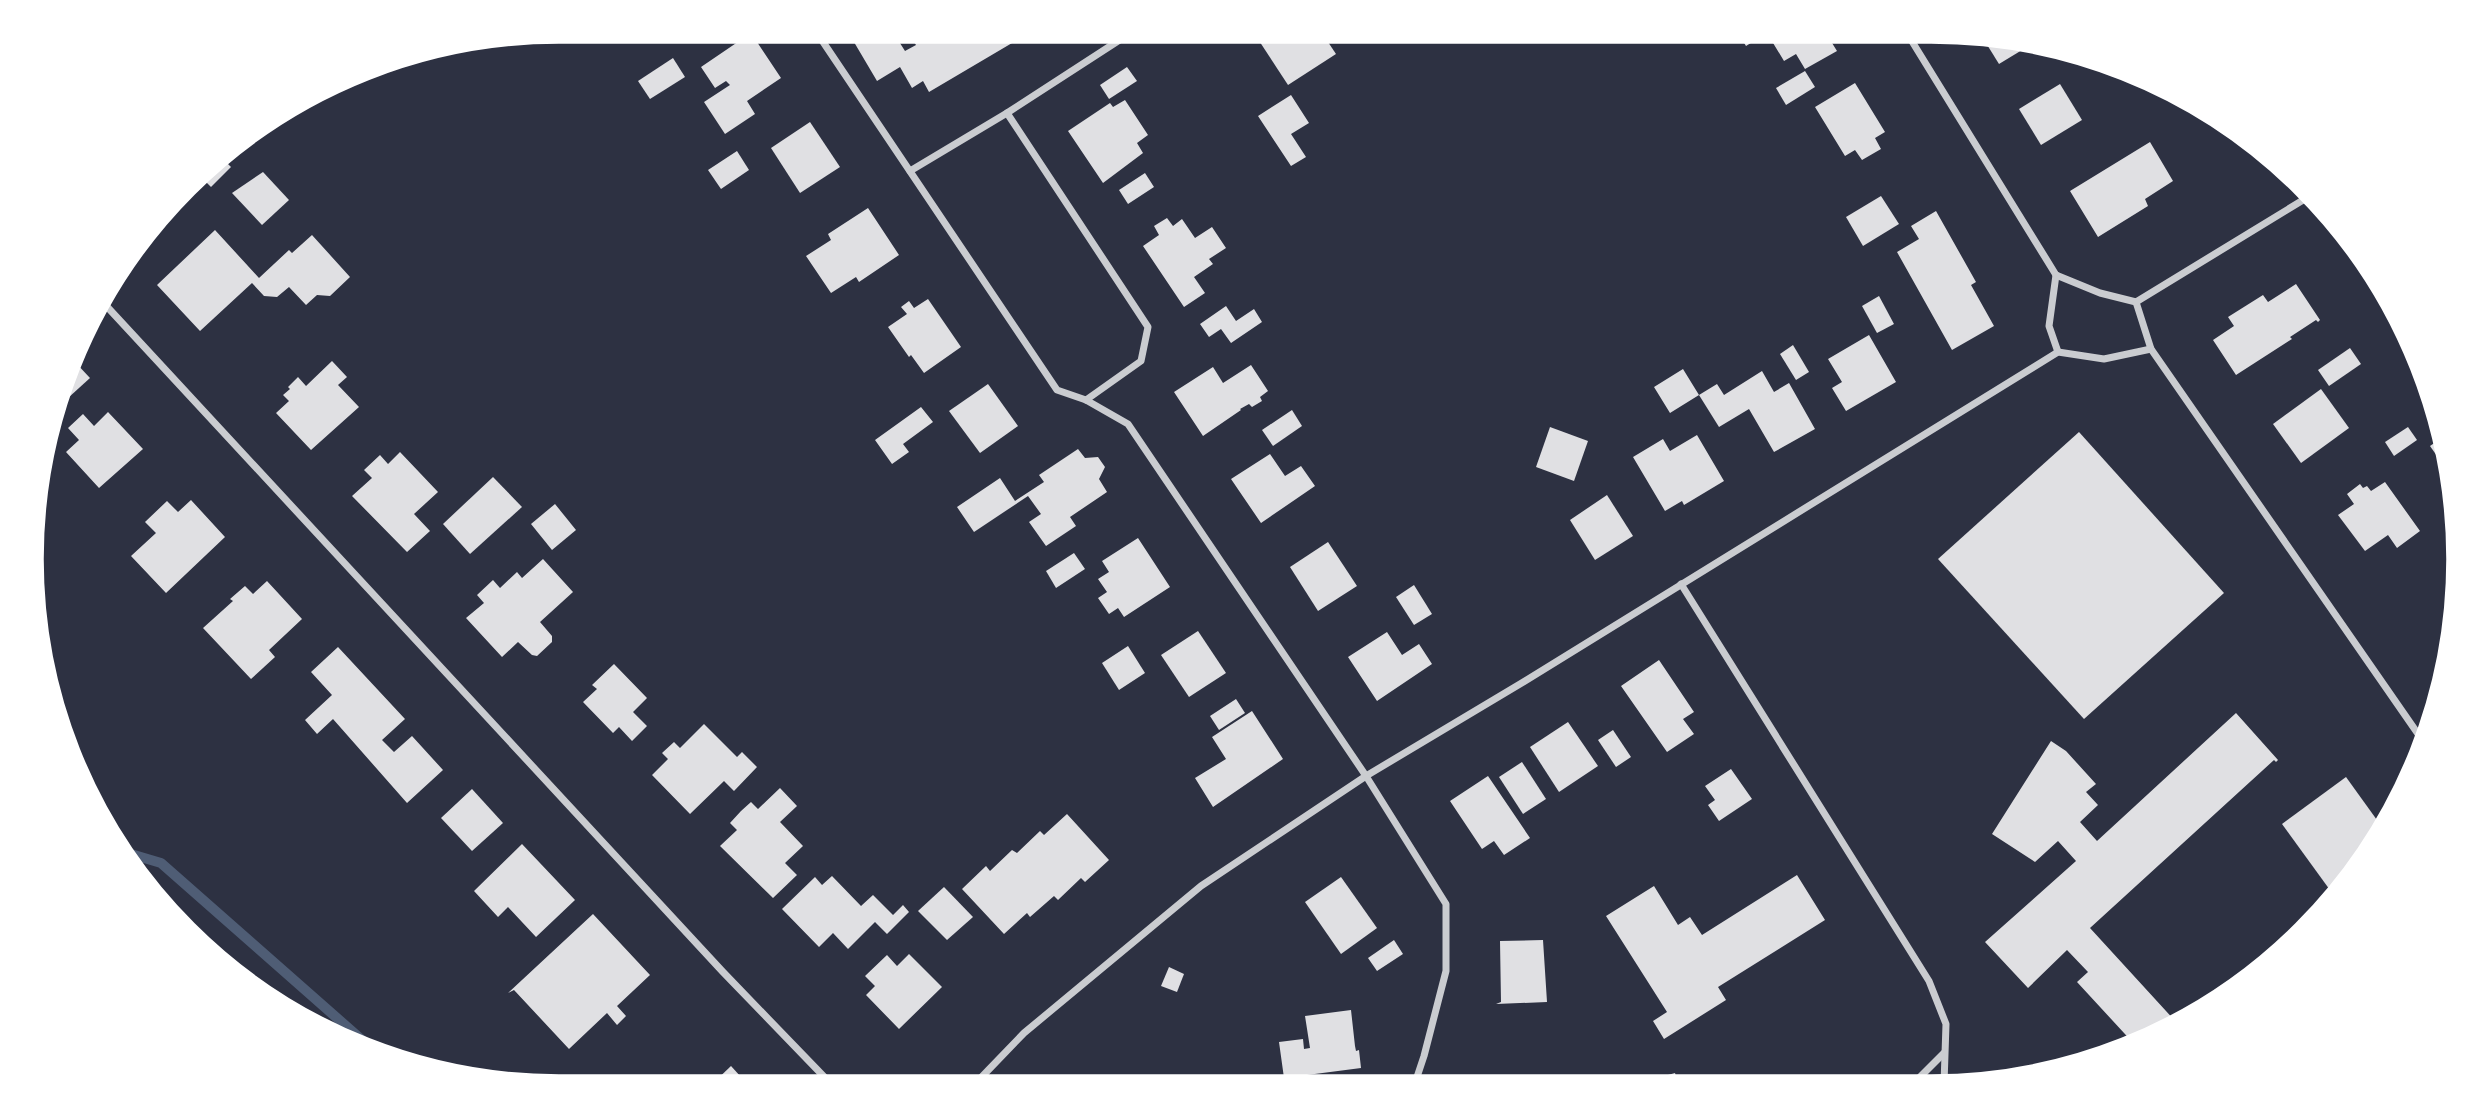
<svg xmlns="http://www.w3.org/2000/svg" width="2490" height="1118" viewBox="0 0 2490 1118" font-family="Manrope,sans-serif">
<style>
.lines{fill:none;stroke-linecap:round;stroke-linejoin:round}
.stream{stroke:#4f5d75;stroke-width:10}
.building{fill:#e0e0e3}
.minor{stroke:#caccd0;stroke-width:7}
.rim{fill:none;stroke:#fff;stroke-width:3.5}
</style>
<rect width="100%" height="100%" fill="#2d3142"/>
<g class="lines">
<path class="stream" d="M124 852 161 863 379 1055"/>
</g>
<g class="building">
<path d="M864 30H884L892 43 898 40 905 51 916 45 911 37 923 30H1013L1019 39 929 92 923 81 912 88 900 67 877 81 851 37Z"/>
<path d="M1252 30H1320L1336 54 1288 85Z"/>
<path d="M1736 30H1824L1837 51 1805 69 1796 54 1784 61 1767 33 1746 46Z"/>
<path d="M751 33 781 78 747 101 755 114 725 134 704 102 730 85 726 81 715 88 701 67Z"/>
<path d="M1981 35 2035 40 2037 41 1999 64Z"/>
<path d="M673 58 685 77 650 99 638 81Z"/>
<path d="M1127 67 1137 81 1109 99 1100 85Z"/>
<path d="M1805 71 1815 87 1786 105 1776 88Z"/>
<path d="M1855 83 1885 132 1875 138 1881 149 1862 160 1855 150 1845 156 1815 107Z"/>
<path d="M2060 84 2082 120 2041 145 2019 109Z"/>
<path d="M1291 95 1309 123 1291 134 1306 157 1291 166 1258 116Z"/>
<path d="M1125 100 1148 135 1137 143 1143 153 1103 183 1068 131 1110 103 1113 107Z"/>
<path d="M810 122 840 167 800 193 771 148Z"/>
<path d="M2150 142 2173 181 2145 199 2148 206 2098 237 2070 191Z"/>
<path d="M737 151 749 170 721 189 708 170Z"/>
<path d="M219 155 231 167 211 187 199 175Z"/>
<path d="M263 172 289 200 262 225 232 193Z"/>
<path d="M1145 173 1154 187 1128 204 1119 190Z"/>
<path d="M1881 196 1899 224 1863 246 1846 217Z"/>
<path d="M868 208 899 255 859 282 856 277 831 293 806 256 831 240 828 234Z"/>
<path d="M1936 211 1976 282 1971 285 1994 326 1952 350 1897 252 1919 239 1911 226Z"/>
<path d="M1167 218 1173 226 1182 219 1195 238 1212 227 1226 248 1209 259 1213 264 1194 277 1205 293 1184 307 1143 246 1159 235 1154 226Z"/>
<path d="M215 230 259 278 289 250 292 253 312 235 350 277 330 296 317 295 306 305 289 287 277 297 264 296 252 283 200 331 157 285Z"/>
<path d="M2296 284 2320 320 2318 322 2316 320 2290 337 2292 339 2236 375 2213 340 2234 326 2228 317 2263 295 2268 302Z"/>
<path d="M1879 296 1894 324 1877 333 1862 306Z"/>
<path d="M928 299 961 347 924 373 911 355 909 357 888 327 907 314 901 307 909 301 914 308Z"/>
<path d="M1226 306 1236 321 1254 309 1262 322 1231 343 1221 329 1209 337 1200 324Z"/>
<path d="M1869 335 1896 382 1846 411 1832 388 1842 382 1828 359Z"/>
<path d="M1793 345 1809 372 1796 380 1780 354Z"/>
<path d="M2350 348 2361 364 2329 386 2318 370Z"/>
<path d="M332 361 347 377 338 385 359 407 311 450 276 413 289 401 283 395 290 389 288 387 298 377 306 386Z"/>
<path d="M75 362 90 378 68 398 63 393Z"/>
<path d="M1251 365 1268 391 1260 397 1262 401 1252 407 1249 404 1240 409 1241 410 1203 436 1174 392 1213 367 1223 383Z"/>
<path d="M1683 369 1699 395 1717 384 1724 395 1762 371 1774 392 1789 383 1815 429 1774 452 1749 409 1719 427 1699 395 1670 413 1654 387Z"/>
<path d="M988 384 1018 426 980 453 949 411Z"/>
<path d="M2321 389 2349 428 2301 463 2273 424Z"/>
<path d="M921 407 933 422 903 444 909 452 892 464 875 440Z"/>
<path d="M1292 410 1302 426 1273 446 1262 430Z"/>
<path d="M108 412 143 449 99 488 66 452 79 440 68 428 83 414 94 426Z"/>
<path d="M1550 427 1588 441 1574 481 1536 467Z"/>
<path d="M2408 427 2417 440 2394 456 2385 442Z"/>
<path d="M2079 432 2224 593 2084 719 1938 559Z"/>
<path d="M1697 435 1724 481 1684 505 1682 501 1665 511 1633 457 1663 439 1670 451Z"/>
<path d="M2443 437 2450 455 2451 465 2446 469 2430 446Z"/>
<path d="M1078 449 1085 458 1098 457 1105 467 1099 479 1107 492 1070 517 1076 526 1046 546 1029 522 1041 514 1028 496 974 532 957 507 1000 478 1015 501 1044 482 1039 475Z"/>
<path d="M400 452 438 492 414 514 430 531 407 552 352 496 372 478 364 470 380 455 388 464Z"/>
<path d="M1270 454 1285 476 1301 466 1315 486 1261 523 1231 479Z"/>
<path d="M493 477 522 507 470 554 443 524Z"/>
<path d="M2385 482 2420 531 2397 548 2388 535 2365 551 2338 515 2354 504 2347 494 2360 484 2363 488 2367 486 2371 491Z"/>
<path d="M1607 495 1633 536 1595 560 1570 520Z"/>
<path d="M191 500 225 537 166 593 131 556 156 533 145 522 167 501 178 512Z"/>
<path d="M555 504 576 530 552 550 531 524Z"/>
<path d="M1138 538 1170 587 1124 617 1118 608 1109 614 1098 598 1107 592 1098 579 1109 572 1102 561Z"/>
<path d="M1328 542 1357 586 1318 611 1290 567Z"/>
<path d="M1074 553 1085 569 1056 588 1046 571Z"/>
<path d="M543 559 573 592 540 622 552 636V642L537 656 532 655 518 642 502 657 466 618 484 603 477 595 493 580 500 588 517 572 522 578Z"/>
<path d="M267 581 302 619 269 650 275 657 251 679 203 628 233 601 230 599 245 586 253 594Z"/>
<path d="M1414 585 1432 614 1414 625 1396 597Z"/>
<path d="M1198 631 1226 673 1189 697 1161 655Z"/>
<path d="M1387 632 1402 655 1419 644 1432 664 1377 701 1348 657Z"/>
<path d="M1128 646 1145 673 1119 690 1102 663Z"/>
<path d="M338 647 405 719 382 740 394 752 412 736 443 770 407 803 333 719 317 734 305 720 332 695 311 672Z"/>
<path d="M1659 660 1694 712 1683 719 1694 734 1667 752 1621 686Z"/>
<path d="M614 664 647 698 633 712 647 726 632 741 619 727 613 733 583 702 597 689 592 685Z"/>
<path d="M1236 699 1245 713 1219 730 1210 716Z"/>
<path d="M1252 711 1283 759 1213 807 1195 778 1226 759 1212 737Z"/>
<path d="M2236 713 2278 760 2276 762 2274 760 2090 928 2177 1023 2136 1046 2077 982 2088 972 2067 950 2028 988 1985 942 2076 861 2058 841 2035 862 1992 834 2051 741 2066 751 2096 784 2086 792 2098 805 2080 822 2097 841Z"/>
<path d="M1568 722 1598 766 1559 792 1530 747Z"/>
<path d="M704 724 737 757 742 752 757 767 734 791 724 781 690 814 652 775 668 759 662 753 674 742 680 748Z"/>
<path d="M1613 730 1631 757 1616 767 1598 740Z"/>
<path d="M1522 762 1546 799 1523 814 1499 777Z"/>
<path d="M1731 769 1752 799 1719 821 1708 805 1715 800 1705 786Z"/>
<path d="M1488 776 1530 838 1504 855 1494 841 1482 849 1450 801Z"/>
<path d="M2346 777 2382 827 2351 881 2335 897 2282 824Z"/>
<path d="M780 788 797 806 780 822 803 846 785 863 797 875 773 898 720 846 737 830 730 823 741 811 751 802 758 809Z"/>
<path d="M472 789 503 823 472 851 441 818Z"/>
<path d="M1067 814 1109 860 1085 882 1081 878 1058 900 1054 896 1030 917 1027 913 1004 934 962 889 986 866 990 871 1012 850 1017 853 1040 831 1044 835Z"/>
<path d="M522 844 575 900 536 937 508 907 498 917 474 891Z"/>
<path d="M1797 875 1825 920 1718 987 1726 1000 1664 1039 1653 1021 1667 1012 1606 916 1654 886 1678 925 1690 917 1702 935Z"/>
<path d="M832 876 861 906 873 895 893 915 903 905 909 912 887 934 875 922 848 949 833 933 819 947 782 909 815 877 822 885Z"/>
<path d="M1341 877 1377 928 1341 954 1305 902Z"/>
<path d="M944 887 973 917 947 940 918 911Z"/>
<path d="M593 914 650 975 617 1006 626 1016 617 1025 607 1013 569 1049 514 990 508 993Z"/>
<path d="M1394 940 1403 954 1377 971 1368 958Z"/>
<path d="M1543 940 1547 1002 1496 1004 1501 1002 1500 941Z"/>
<path d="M909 954 942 987 899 1029 866 995 875 986 865 976 887 955 897 966Z"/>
<path d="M1169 967 1184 974 1177 992 1161 986Z"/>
<path d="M1351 1010 1355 1046 1356 1051 1359 1050 1361 1068 1284 1078 1279 1042 1303 1039 1304 1049 1310 1048 1305 1016Z"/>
<path d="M731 1066 751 1088H708Z"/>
<path d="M1675 1073 1679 1085H1636V1084Z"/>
<path d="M1471 1077 1517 1079V1085H1470Z"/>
</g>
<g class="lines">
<g class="minor">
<path d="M815 30 1057 390 1086 400 1128 424 1366 776 1446 904V971L1424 1056 1414 1086"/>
<path d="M1905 30 2056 275 2100 293 2136 302"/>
<path d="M1007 113 1148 327 1141 361 1086 400"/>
<path d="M910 171 1007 113 1135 30"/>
<path d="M2056 275 2049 326 2058 352"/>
<path d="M99 298 723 972 834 1087"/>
<path d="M2136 302 2151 349 2425 744"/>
<path d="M2136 302 2313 194"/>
<path d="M1681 584 1929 981 1946 1024 1944 1084"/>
<path d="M1913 1084 1944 1053"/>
<path d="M972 1087 1024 1033 1201 886 1366 776 1520 684 2058 352 2104 359 2151 349"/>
</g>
</g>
<path d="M0 0H2490V1118H0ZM559 42H1931A517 517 0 0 1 2448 559V559A517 517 0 0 1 1931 1076H559A517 517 0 0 1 42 559V559A517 517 0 0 1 559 42Z" fill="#fff" fill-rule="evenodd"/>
<path class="rim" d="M559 42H1931A517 517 0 0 1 2448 559V559A517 517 0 0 1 1931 1076H559A517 517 0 0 1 42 559V559A517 517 0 0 1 559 42Z"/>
</svg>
